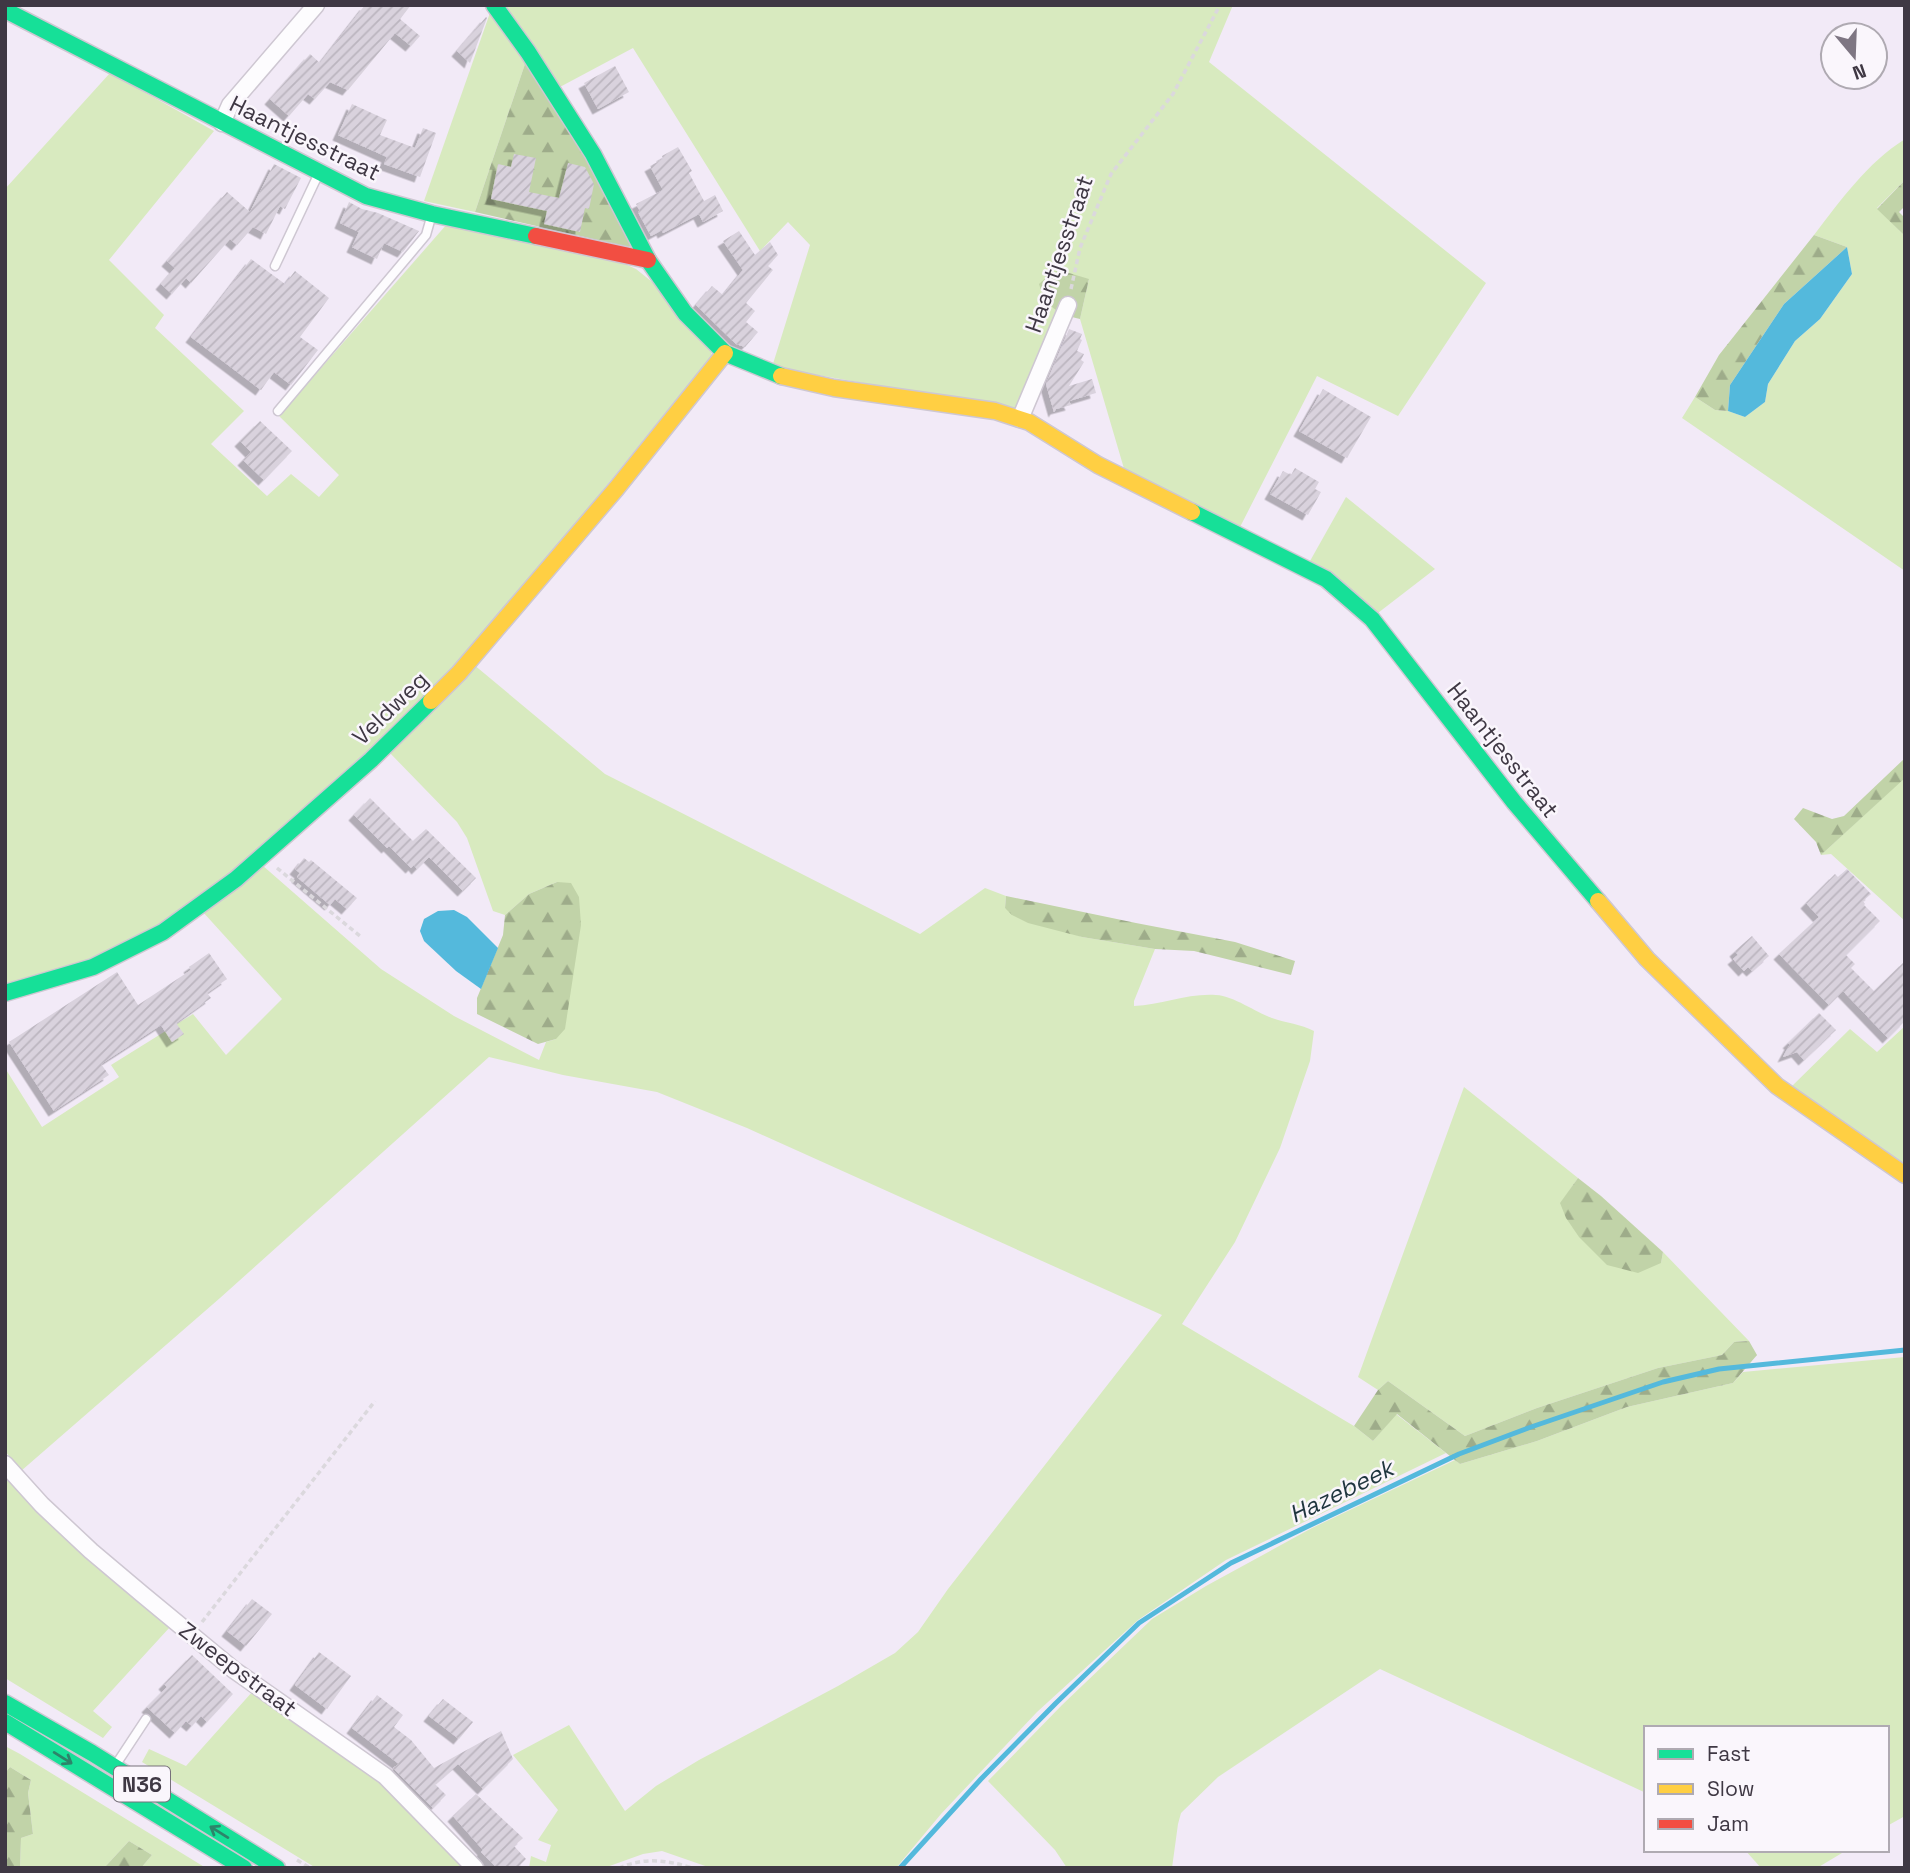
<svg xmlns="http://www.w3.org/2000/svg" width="1910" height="1873" viewBox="0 0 1910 1873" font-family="'Space Grotesk',sans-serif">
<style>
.grass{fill:#d8eabf}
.forest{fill:url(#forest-firs)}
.water{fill:#54b9dc}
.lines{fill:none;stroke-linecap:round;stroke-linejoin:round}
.stream{stroke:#54b9dc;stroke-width:5}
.building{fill:url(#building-hatch);filter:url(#shadow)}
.lane-casing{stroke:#cec7d2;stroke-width:11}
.street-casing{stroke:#cec7d2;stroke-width:19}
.fast-casing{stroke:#cec7d2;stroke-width:19}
.slow-casing{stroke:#cec7d2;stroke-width:19}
.jam-casing{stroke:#cec7d2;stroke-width:19}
.path{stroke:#dbd8dd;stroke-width:3.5;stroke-dasharray:5 3.5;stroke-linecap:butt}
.lane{stroke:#fdfcfe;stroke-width:8}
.street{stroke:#fdfcfe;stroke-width:16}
.fast{stroke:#16e098;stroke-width:16}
.slow{stroke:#ffcf43;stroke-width:16}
.jam{stroke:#f24e42;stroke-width:16}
.oneway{stroke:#2d846a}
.labels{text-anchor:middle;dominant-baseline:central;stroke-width:5;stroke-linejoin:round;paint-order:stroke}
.shield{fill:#faf6fc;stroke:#77717b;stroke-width:2}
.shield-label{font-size:21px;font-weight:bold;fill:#3f3844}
.street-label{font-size:23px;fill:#3f3844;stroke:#faf6fc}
.water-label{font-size:24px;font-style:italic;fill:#1f353e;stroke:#faf6fc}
</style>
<defs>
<pattern id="forest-firs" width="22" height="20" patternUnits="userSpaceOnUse" patternTransform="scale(1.75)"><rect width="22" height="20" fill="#c1d3a8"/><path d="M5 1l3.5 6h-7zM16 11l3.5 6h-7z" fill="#9eac8a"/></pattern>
<pattern id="building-hatch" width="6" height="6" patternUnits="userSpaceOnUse" patternTransform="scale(1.75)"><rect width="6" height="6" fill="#d9d2dd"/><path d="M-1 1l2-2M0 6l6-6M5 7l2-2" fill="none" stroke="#bbb5bf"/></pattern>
<filter id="shadow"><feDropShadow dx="-5.5" dy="5.5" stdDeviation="0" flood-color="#0004"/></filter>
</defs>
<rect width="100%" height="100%" fill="#f2eaf7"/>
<g class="grass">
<path d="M498 5H1233L1209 62 1486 283 1398 416 1317 376 1239 529 1125 472 1080 319 1089 279 1059 314 1017 410 772 367 810 245 788 222 760 251 633 48 558 88Z"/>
<path d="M491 10 527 58 475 212 424 201Z"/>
<path d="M110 73 214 131 109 260 164 315 155 328 244 411 211 444 267 496 291 474 319 497 339 475 279 416 447 224 610 257 636 269 651 281 706 342 712 355 498 620 402 719 253 856 136 942 5 989V189Z"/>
<path d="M1905 139V180L1877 208 1905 236V571L1682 418 1695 397 1715 410 1728 411 1745 417 1765 402 1768 384 1795 341 1820 319 1852 274 1847 247 1814 235C1841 200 1867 163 1905 139Z"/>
<path d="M1346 497 1435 569 1374 616 1310 561Z"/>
<path d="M473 664 605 774 920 934 985 888 1006 896 1005 908 1082 937 1155 949 1134 1001V1006C1162 1005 1188 993 1216 995 1234 996 1255 1012 1272 1018 1286 1023 1301 1024 1314 1031L1310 1061 1280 1148 1235 1242 1182 1324 1354 1426 1373 1441 1396 1414 1446 1453 1226 1560 1138 1620 1037 1712 941 1814 896 1868H711L662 1851 643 1854 604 1868H529L531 1856 546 1862 551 1845 538 1840 558 1810 513 1755 569 1725 625 1811 656 1786 699 1760 838 1686 895 1653 918 1632 948 1589 1162 1315 747 1128 657 1092 563 1075 489 1057 220 1298 21 1471 5 1451V1068L42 1127 119 1077 111 1065 193 1014 226 1055 282 999 202 911 262 865 381 969 454 1016 539 1060 546 1042 556 1039 557 882 529 894 505 915 493 911 467 838 457 822 388 751Z"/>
<path d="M1905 777V921L1831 854 1821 855Z"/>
<path d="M1905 1026V1170L1789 1089 1850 1029 1877 1052Z"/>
<path d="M1464 1087 1578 1178 1561 1203 1661 1263 1663 1252 1749 1341 1734 1342 1722 1355 1658 1368 1537 1408 1465 1436 1388 1381 1378 1390 1358 1377Z"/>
<path d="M1905 1357V1816L1887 1826V1728H1646V1793L1380 1669 1218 1777 1181 1813 1178 1824 1172 1868H1067L1055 1850 988 1781 1062 1705 1152 1619 1206 1586 1312 1528 1455 1460 1460 1464 1537 1441 1627 1407 1733 1383 1743 1372Z"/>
<path d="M5 1472 170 1627 93 1711 112 1727 103 1738 5 1678Z"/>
<path d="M253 1691 367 1768 395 1795 463 1868H316L142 1762 149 1749 186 1766Z"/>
<path d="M5 1746 20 1754 206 1868H141L152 1855 129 1841 104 1868H20L21 1838 33 1834 28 1793 31 1780 10 1767 5 1773Z"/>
<path d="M1745 1850H1847L1817 1868H1761Z"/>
</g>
<g class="forest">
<path d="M527 58 573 133 632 246 628 247 475 212Z"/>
<path d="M1905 180V206L1899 212 1905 218V236L1877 209Z"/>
<path d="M1814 235 1847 247 1784 304 1730 385 1728 411 1715 410 1695 397 1719 355Z"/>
<path d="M1059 270 1089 279 1080 319C1057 314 1046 307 1039 284L1050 274Z"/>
<path d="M1905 758V778L1821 855 1816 842 1794 819 1803 808 1832 819 1844 816Z"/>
<path d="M557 882 571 883 579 897 581 925 565 1029 556 1039 538 1044 477 1014V998L503 935 505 915 529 894Z"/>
<path d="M1006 896 1136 923 1235 942 1295 961 1291 975 1194 951 1155 949 1082 937 1028 923 1012 915 1005 908Z"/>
<path d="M1578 1178 1601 1196 1663 1252 1661 1263 1638 1273 1607 1265 1579 1237 1566 1218 1560 1203Z"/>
<path d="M1749 1341 1757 1355 1733 1383 1627 1407 1537 1441 1460 1464 1397 1414 1373 1441 1354 1426 1378 1390 1388 1381 1465 1436 1537 1408 1658 1368 1722 1355 1734 1342Z"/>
<path d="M10 1767 31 1780 28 1793 33 1834 21 1838 20 1868H5V1773Z"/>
<path d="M129 1841 152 1855 141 1868H104Z"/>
</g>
<g class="water">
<path d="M1847 247 1852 274 1820 319 1795 341 1768 384 1765 402 1745 417 1728 411 1730 385 1784 304Z"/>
<path d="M454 910 467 917 498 948 481 989 456 971 424 941 420 931 424 919 438 911Z"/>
</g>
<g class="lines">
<path class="stream" d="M900 1868 981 1779 1056 1703 1139 1623 1231 1563 1459 1454 1531 1427 1663 1382 1719 1369 1905 1350"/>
</g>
<g class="building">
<path d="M365 5H411L400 19 420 36 411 46 395 33 348 90 330 82 315 99 308 94 289 116 270 99 310 54 320 63Z"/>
<path d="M486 17 487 18 470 63 457 51Z"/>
<path d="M615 66 629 92 598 109 584 83Z"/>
<path d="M352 104 387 120 380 135 415 148 423 128 436 133 420 177 384 164 387 157 338 135Z"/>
<path d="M678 147 692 171 689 173 704 201 715 195 723 211 703 222 699 214 663 233 662 230 651 236 638 212 640 211 636 204 663 190 650 166 663 159 662 156Z"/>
<path d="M514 154 536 158 529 192 559 198 568 163 585 167 594 184 589 209 585 208 580 232 544 224 547 211 491 199 498 164 511 167Z"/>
<path d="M274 164 301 178 285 209 280 206 266 234 253 227 237 245 230 239 191 283 186 278 172 294 161 284 175 268 167 261 227 192 250 212Z"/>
<path d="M349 202 362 209 378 213 419 231 403 252 384 243 377 259 352 247 359 232 340 223Z"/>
<path d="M739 231 755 255 770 242 778 255 768 266 773 270 746 303 755 311 746 322 758 332 745 347 736 344 696 305 712 286 723 295 743 270 723 241Z"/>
<path d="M251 259 285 284 295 271 329 298 300 337 318 350 291 385 274 372 261 390 191 337Z"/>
<path d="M1069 329 1082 334 1080 339 1082 340 1077 351 1084 354 1081 360 1084 362 1069 386 1092 379 1096 393 1069 401 1071 405 1056 409 1054 412 1046 384Z"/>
<path d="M1323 389 1371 417 1347 458 1299 431Z"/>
<path d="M260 421 292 451 264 480 243 460 251 452 240 441Z"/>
<path d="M1295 468 1319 482 1315 489 1321 492 1308 515 1270 494 1283 471 1291 475Z"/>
<path d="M370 798 413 841 426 829 476 878 463 891 429 857 417 869 414 865 411 868 389 846 387 848 354 815Z"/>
<path d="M304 858 309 862 311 860 357 898 347 909 335 899 330 905 297 877 300 873 295 869Z"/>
<path d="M1847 869 1871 894 1863 901 1865 904 1864 905 1880 921 1846 955 1855 964 1851 968 1874 991 1905 961V1021L1888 1038 1843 991 1829 1005 1779 954 1819 917 1806 903 1835 874 1838 877Z"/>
<path d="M1752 936 1769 956 1752 971 1748 967 1744 971 1733 959 1738 955 1735 951Z"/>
<path d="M209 953 227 979 207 993 211 998 176 1023 184 1034 172 1042 161 1025 101 1064 109 1075 54 1111 9 1042 117 972 138 1005 191 970 189 967Z"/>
<path d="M1819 1013 1836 1030 1804 1060 1797 1052 1783 1057 1790 1044 1788 1043Z"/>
<path d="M252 1599 272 1614 246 1646 227 1631Z"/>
<path d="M319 1652 351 1676 327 1709 295 1685Z"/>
<path d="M192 1655 233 1694 207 1722 201 1716 192 1726 186 1721 175 1733 147 1707 167 1687 164 1684Z"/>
<path d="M377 1695 403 1715 394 1727 411 1740 434 1768 501 1731 513 1759 483 1789 458 1764 435 1784 446 1795 433 1808 393 1768 399 1764 352 1728Z"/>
<path d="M443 1699 473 1722 459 1739 429 1716Z"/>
<path d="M476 1794 523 1838 514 1846 526 1859 517 1868H497L481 1852 483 1850 453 1816Z"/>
</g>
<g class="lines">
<g class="lane-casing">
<g id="lane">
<path d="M275 266 318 175"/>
<path d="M278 411 426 235 432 214"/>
<path d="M115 1766 146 1719"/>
</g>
</g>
<g class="street-casing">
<g id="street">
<path d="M222 123 230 105 316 5"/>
<path d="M1020 419 1068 305"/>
<path d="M5 1464 42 1505 91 1551 142 1594 234 1670 385 1776 475 1868"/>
</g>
</g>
<g class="fast-casing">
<g id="fast">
<path d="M494 5 528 52 593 154 648 260 685 313 725 353 781 376"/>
<path d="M5 10 366 196 432 214 536 236"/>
<path d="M1192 512 1326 579 1372 619 1514 802 1598 901"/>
<path d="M5 993 93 967 163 932 236 879 371 760 431 701"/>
<path d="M5 1703 92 1753 277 1868"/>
<path d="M5 1722 244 1868"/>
</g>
</g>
<g class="slow-casing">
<g id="slow">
<path d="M781 376 834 388 995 411 1029 422 1098 465 1192 512"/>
<path d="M431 701 459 673 616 489 725 353"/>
<path d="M1598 901 1647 959 1777 1086 1905 1175"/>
</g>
</g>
<g class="jam-casing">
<path id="jam" d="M536 236 648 260"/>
</g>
<g class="path">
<path d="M1071 289 1080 248 1111 174 1173 94 1220 5"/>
<path d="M277 868 360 936"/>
<path d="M202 1622 375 1401"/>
<path d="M297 1860 310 1868"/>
<path d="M619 1868C645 1857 666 1860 693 1868"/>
</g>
<use href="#lane" class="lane"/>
<use href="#street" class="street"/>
<use href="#fast" class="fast"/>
<use href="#slow" class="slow"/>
<use href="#jam" class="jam"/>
</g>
<defs><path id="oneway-shaft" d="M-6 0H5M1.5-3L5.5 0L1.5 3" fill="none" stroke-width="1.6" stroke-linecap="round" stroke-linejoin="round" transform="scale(1.75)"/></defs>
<g class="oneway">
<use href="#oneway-shaft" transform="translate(63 1758) rotate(32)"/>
<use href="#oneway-shaft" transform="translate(219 1832) rotate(-148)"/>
</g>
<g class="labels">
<rect class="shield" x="114" y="1766.5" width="56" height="35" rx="5"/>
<g class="shield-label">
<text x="142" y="1784">N36</text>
</g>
<g class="street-label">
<text transform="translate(305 138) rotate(26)">Haantjesstraat</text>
<text transform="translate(1059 254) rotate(-71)">Haantjesstraat</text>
<text transform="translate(390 708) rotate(-44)">Veldweg</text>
<text transform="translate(1503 750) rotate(52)">Haantjesstraat</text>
<text transform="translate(238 1669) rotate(37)">Zweepstraat</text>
</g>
<g class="water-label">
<text transform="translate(1341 1491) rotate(-26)">Hazebeek</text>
</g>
</g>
<rect width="1910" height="1873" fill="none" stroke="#3f3844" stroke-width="14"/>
<rect x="1644" y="1726" width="245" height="126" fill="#faf6fc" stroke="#afaab2" stroke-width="2"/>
<rect x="1658" y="1749" width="35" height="10" fill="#16e098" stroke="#afaab2" stroke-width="2"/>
<text x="1707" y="1761" font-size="21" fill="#3f3844">Fast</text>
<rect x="1658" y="1784" width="35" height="10" fill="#ffcf43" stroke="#afaab2" stroke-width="2"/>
<text x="1707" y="1796" font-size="21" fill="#3f3844">Slow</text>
<rect x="1658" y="1819" width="35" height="10" fill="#f24e42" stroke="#afaab2" stroke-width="2"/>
<text x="1707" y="1831" font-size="21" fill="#3f3844">Jam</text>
<g transform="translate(1854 56) rotate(161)"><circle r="33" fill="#faf6fc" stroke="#afaab2" stroke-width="2"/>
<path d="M0-5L12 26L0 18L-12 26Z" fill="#7e7683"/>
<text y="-10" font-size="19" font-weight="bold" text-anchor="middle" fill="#3f3844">N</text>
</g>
</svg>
